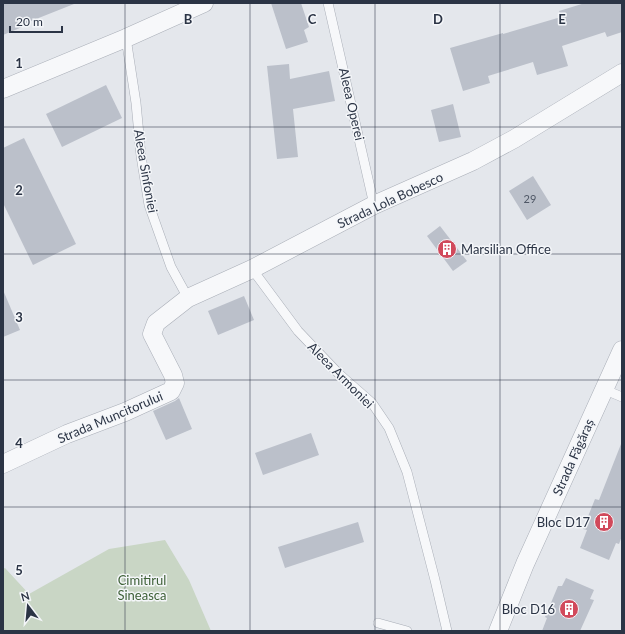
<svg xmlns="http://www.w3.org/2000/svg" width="625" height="634" viewBox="0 0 625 634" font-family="Lato,sans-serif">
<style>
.green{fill:#c9d6c5}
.building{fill:#bbc0ca}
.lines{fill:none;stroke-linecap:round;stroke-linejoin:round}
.lane-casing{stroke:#a9aeb7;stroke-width:10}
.street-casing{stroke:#a9aeb7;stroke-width:19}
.lane{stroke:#f7f8fa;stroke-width:9}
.street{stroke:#f7f8fa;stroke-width:18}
.grid{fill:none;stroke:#2b3445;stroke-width:1;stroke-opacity:0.55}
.labels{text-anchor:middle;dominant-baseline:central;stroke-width:3;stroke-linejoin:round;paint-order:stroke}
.number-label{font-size:11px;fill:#4f5766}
.street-label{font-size:13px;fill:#2b3445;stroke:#f4f6f9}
.poi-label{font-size:13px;fill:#2b3445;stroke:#f4f6f9;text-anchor:end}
.park-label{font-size:13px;fill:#3f6138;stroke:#f4f6f9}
.grid-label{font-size:13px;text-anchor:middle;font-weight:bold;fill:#2b3445;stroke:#f4f6f9;stroke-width:3;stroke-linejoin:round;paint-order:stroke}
</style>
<rect width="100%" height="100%" fill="#e4e7ec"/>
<path class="green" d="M165 540 189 580 211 631H3V569L5 568 29 594 109 549Z"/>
<g class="building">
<path d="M3 3H74V4L26 23 27 25 3 35Z"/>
<path d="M271 3H301L309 27 304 30 308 42 286 49Z"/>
<path d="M585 3H622V32L607 37 605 32 562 46 568 66 537 75 533 62 488 76 490 83 463 91 450 48 503 33V34L561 17 559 11Z"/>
<path d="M289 64 290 79 329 71 335 101 293 109 298 157 277 159 267 66Z"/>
<path d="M106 85 122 118 62 147 46 114Z"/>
<path d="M453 104 461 137 439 142 431 110Z"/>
<path d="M24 138 76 244 33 265 3 203V148Z"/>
<path d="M533 176 551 205 527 220 509 191Z"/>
<path d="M440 226 467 261 453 271 427 236Z"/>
<path d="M3 290 20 330 3 337Z"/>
<path d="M244 296 254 320 218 335 208 311Z"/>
<path d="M179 398 192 429 166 440 153 411 175 401Z"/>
<path d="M311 433 319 455 263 475 255 453Z"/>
<path d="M621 444H622V536L619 544 616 543 609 560 580 548 587 530 583 529 595 499 599 500Z"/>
<path d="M358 522 364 542 285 568 278 547Z"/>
<path d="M566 578 594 590 590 599 594 600 580 631H542L547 618 545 617 558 586H562Z"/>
</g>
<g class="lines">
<g class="lane-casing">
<g id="lane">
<path d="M328 3 374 205"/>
<path d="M126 38 136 103 141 156 149 205 171 267 188 298"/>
<path d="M252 269 298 331 339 374 372 403 389 428 407 472 435 580 447 631"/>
<path d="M603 389 622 397"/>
<path d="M378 623 407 631"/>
</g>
</g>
<g class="street-casing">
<g id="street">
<path d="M3 89 126 38 204 3"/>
<path d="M3 464 67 434 125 412 171 391 175 383 173 375 152 334 156 323 188 298 252 269 374 205 473 161 514 139 622 73"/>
<path d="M498 631 525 564 622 350"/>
</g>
</g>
<use href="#lane" class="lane"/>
<use href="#street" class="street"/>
</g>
<path class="grid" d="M125 3V631M250 3V631M375 3V631M500 3V631M3 127H622M3 254H622M3 380H622M3 507H622"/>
<defs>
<g id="building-disc" transform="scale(1)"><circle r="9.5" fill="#d1495b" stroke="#f4f6f9"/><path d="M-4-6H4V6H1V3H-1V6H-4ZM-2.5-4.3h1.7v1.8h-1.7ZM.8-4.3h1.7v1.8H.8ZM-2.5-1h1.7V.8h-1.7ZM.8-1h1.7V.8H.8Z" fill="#fff"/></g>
</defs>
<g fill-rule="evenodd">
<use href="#building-disc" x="447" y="249"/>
<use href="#building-disc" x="604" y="522"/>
<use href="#building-disc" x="569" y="609"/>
</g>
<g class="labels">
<g class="number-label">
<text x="530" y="198">29</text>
</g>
<g class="street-label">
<text transform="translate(352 104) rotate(77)">Aleea Operei</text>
<text transform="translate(146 171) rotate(80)">Aleea Sinfoniei</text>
<text transform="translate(390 200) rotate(-25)">Strada Lola Bobesco</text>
<text transform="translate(341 375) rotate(45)">Aleea Armoniei</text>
<text transform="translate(110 417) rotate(-23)">Strada Muncitorului</text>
<text transform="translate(573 457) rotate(-66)">Strada Făgăraș</text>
</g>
<g class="poi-label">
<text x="461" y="249" text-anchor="start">Marsilian Office</text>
<text x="590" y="522">Bloc D17</text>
<text x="555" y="609">Bloc D16</text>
</g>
<g class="park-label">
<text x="142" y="580">Cimitirul<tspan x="142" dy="15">Sineasca</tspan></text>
</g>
</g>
<g class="grid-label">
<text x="188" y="24">B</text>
<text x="312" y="24">C</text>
<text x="438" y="24">D</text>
<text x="562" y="24">E</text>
<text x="19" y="68">1</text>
<text x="19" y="195">2</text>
<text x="19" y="322">3</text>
<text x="19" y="448">4</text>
<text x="19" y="575">5</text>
</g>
<rect width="625" height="634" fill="none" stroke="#2b3445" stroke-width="8"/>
<g transform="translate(28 606) rotate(344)" stroke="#f4f6f9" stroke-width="3" paint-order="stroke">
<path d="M0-3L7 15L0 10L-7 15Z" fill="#2b3445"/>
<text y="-6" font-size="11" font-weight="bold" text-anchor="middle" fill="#2b3445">N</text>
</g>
<path d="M10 26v6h52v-6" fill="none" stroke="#2b3445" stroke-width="2"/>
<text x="16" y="26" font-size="12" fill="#2b3445" stroke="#f4f6f9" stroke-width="3" paint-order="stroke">20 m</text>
</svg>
